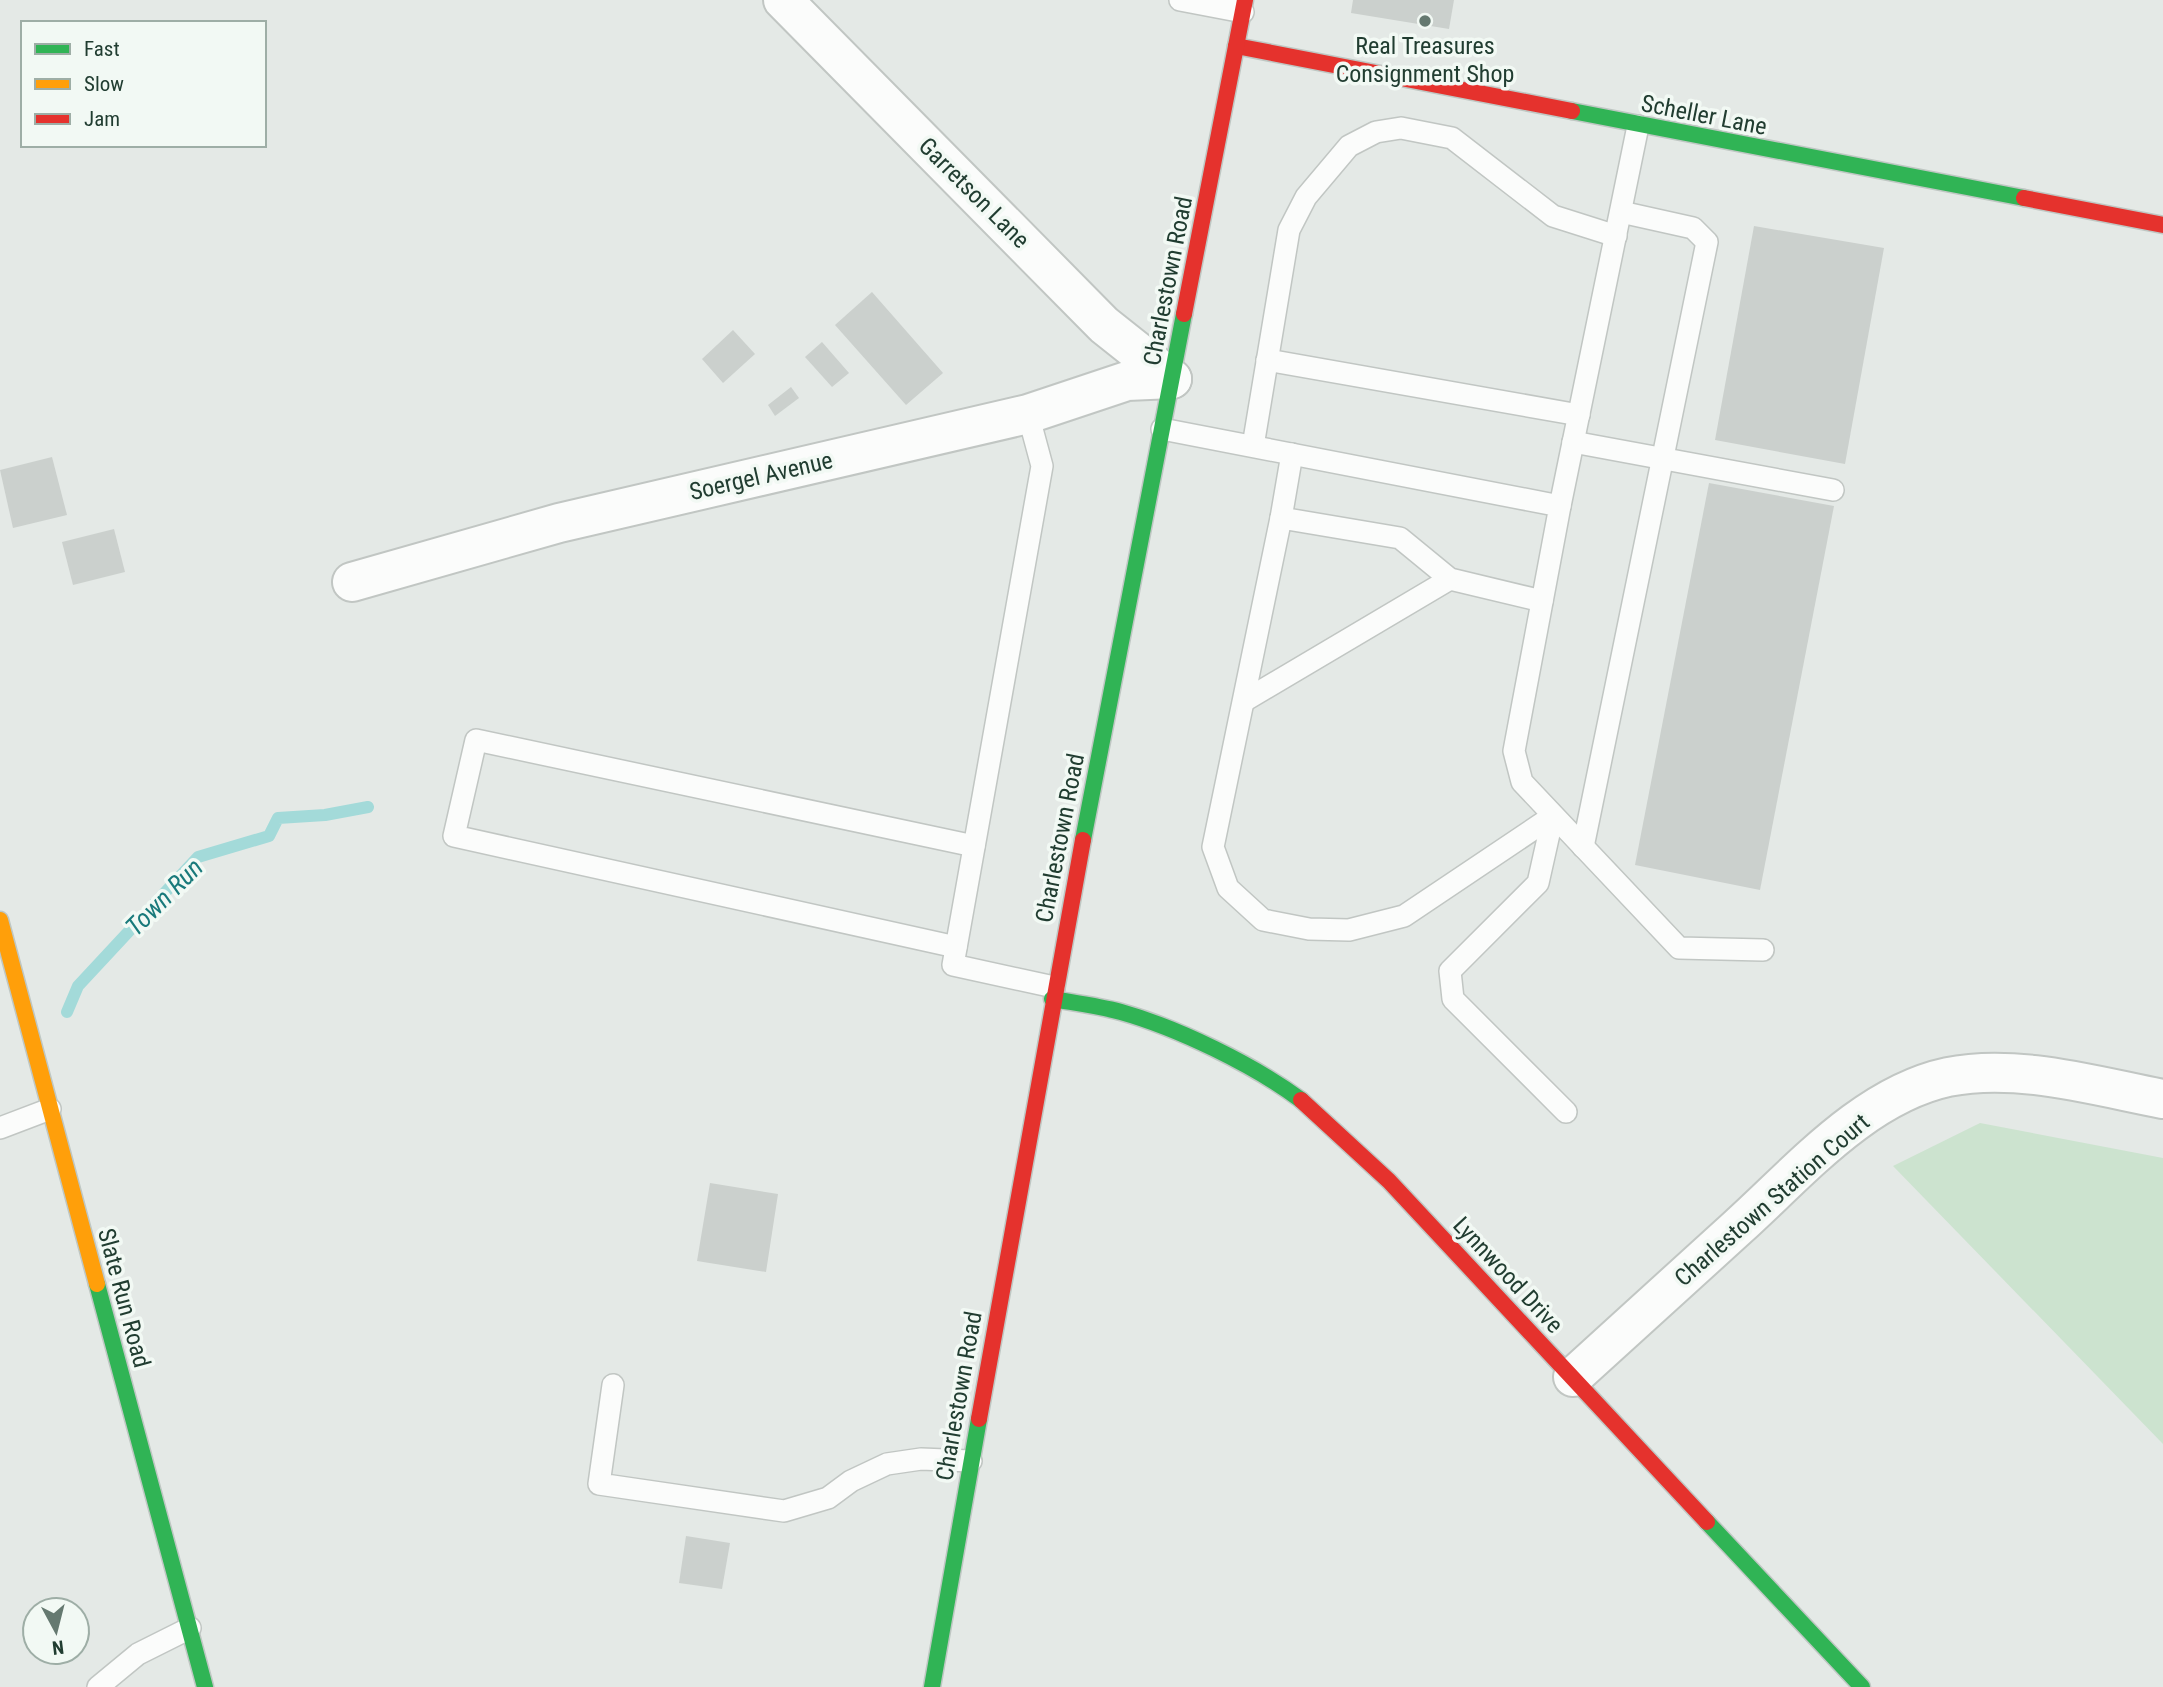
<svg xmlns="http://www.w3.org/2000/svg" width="2163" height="1687" viewBox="0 0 2163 1687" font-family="'Roboto Condensed',sans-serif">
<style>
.green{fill:#cce3cf}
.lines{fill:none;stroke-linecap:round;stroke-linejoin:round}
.stream{stroke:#a3dad9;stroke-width:12}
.building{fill:#cbd0cd}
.lane-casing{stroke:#c1c6c3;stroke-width:24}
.street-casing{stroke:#c1c6c3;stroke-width:42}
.fast-casing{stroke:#bfc7c3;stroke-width:19}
.slow-casing{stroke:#bfc7c3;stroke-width:19}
.jam-casing{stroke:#bfc7c3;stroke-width:19}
.lane{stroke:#fbfcfb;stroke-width:21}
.street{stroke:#fbfcfb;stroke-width:38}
.fast{stroke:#30b455;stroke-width:16}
.slow{stroke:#ff9f0a;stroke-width:16}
.jam{stroke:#e5322d;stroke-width:16}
.poi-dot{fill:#657970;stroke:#f2f9f4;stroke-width:2.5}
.labels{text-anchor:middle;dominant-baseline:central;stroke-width:7;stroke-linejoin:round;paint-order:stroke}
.poi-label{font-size:24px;fill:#213d31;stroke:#f2f9f4}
.street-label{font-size:24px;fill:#213d31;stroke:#f2f9f4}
.water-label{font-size:26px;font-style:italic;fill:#197a7b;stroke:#f2f9f4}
</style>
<rect width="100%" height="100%" fill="#e4e9e6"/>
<path class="green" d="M1980 1123 2163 1158V1444L1893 1166Z"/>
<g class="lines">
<path class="stream" d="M67 1012 78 986 198 857 269 836 278 818 325 815 368 807"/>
</g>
<g class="building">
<path d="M1353 0H1454L1449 29 1351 13Z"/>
<path d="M1754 226 1884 248 1845 464 1715 440Z"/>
<path d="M872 292 943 373 906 405 835 325Z"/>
<path d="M733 330 755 354 723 383 702 359Z"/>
<path d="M822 342 849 373 832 387 805 357Z"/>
<path d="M791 387 799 398 775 416 768 405Z"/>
<path d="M52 457 67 515 13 528 0 470Z"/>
<path d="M1709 483 1834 506 1760 890 1635 865Z"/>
<path d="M114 529 125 572 73 585 62 542Z"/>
<path d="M710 1183 778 1194 766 1272 697 1261Z"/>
<path d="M686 1536 730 1543 722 1589 679 1583Z"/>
</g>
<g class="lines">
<g class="lane-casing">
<g id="lane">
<path d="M1180 0 1243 12"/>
<path d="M1267 360 1579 415"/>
<path d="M1028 414 1042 466 953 965 1054 987"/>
<path d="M1162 429 1560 506 1514 751 1522 782 1679 948 1763 950"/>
<path d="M1573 442 1833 490"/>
<path d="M1253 446 1289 230 1306 197 1349 146 1376 132 1401 128 1452 138 1553 216 1616 236"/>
<path d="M1560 506 1638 126"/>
<path d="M1281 518 1292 454"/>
<path d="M1542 601 1450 579 1400 538 1281 518 1213 847 1228 888 1263 920 1309 929 1349 930 1404 916 1553 816"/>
<path d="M1244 701 1450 579"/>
<path d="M1553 816 1538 883 1450 971 1453 999 1566 1112"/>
<path d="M1583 847 1707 242 1693 228 1621 212"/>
<path d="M956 947 454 836 476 740 974 846"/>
<path d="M0 1128 50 1109"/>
<path d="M613 1385 599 1484 784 1511 828 1498 851 1481 887 1464 921 1459 971 1461"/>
<path d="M98 1687 138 1654 190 1628"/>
</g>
</g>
<g class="street-casing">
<g id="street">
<path d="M783 0 1104 325 1172 379"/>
<path d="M352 582 559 523 1028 414 1127 381 1172 379"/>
<path d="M1573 1377C1628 1327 1683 1277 1738 1227 1799 1172 1864 1095 1948 1077 2017 1063 2095 1086 2163 1099"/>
</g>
</g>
<g class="fast-casing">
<g id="fast">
<path d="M1572 111 2024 198"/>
<path d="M1083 840 1184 314"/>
<path d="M1052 999C1075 1003 1099 1006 1121 1012 1178 1028 1254 1065 1301 1100"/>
<path d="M97 1284 205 1687"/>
<path d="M1707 1522 1862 1687"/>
<path d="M932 1687 979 1419"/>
</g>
</g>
<g class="slow-casing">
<path id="slow" d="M0 920 97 1284"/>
</g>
<g class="jam-casing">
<g id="jam">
<path d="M1236 46 1572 111"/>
<path d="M2024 198 2163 225"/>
<path d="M1184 314 1245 0"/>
<path d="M1301 1100 1389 1181 1707 1522"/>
<path d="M979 1419 1083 840"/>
</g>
</g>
<use href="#lane" class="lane"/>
<use href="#street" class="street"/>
<use href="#fast" class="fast"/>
<use href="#slow" class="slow"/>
<use href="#jam" class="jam"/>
</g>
<circle class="poi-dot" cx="1425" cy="21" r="7"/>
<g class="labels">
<g class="poi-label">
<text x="1425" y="46">Real Treasures<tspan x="1425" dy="28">Consignment Shop</tspan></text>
</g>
<g class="street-label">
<text transform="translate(1704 115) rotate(11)">Scheller Lane</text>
<text transform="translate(974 193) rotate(45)">Garretson Lane</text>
<text transform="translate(1168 281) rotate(-79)">Charlestown Road</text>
<text transform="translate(761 476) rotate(-13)">Soergel Avenue</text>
<text transform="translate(1060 838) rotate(-79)">Charlestown Road</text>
<text transform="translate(1772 1200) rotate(-41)">Charlestown Station Court</text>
<text transform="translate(1508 1275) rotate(47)">Lynnwood Drive</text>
<text transform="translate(124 1298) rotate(75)">Slate Run Road</text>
<text transform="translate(959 1396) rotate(-80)">Charlestown Road</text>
</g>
<g class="water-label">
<text transform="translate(164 897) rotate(-45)">Town Run</text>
</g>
</g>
<rect x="21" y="21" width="245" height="126" fill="#f2f9f4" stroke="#9eaea6" stroke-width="2"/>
<rect x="35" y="44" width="35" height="10" fill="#30b455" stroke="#9eaea6" stroke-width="2"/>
<text x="84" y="56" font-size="21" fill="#213d31">Fast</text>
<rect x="35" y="79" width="35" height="10" fill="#ff9f0a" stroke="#9eaea6" stroke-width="2"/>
<text x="84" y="91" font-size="21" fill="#213d31">Slow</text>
<rect x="35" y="114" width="35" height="10" fill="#e5322d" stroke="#9eaea6" stroke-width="2"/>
<text x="84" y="126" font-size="21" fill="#213d31">Jam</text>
<g transform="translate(56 1631) rotate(173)"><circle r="33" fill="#f2f9f4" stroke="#9eaea6" stroke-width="2"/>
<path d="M0-5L12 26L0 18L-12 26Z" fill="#657970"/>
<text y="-10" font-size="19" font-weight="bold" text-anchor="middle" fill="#213d31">N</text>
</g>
</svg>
